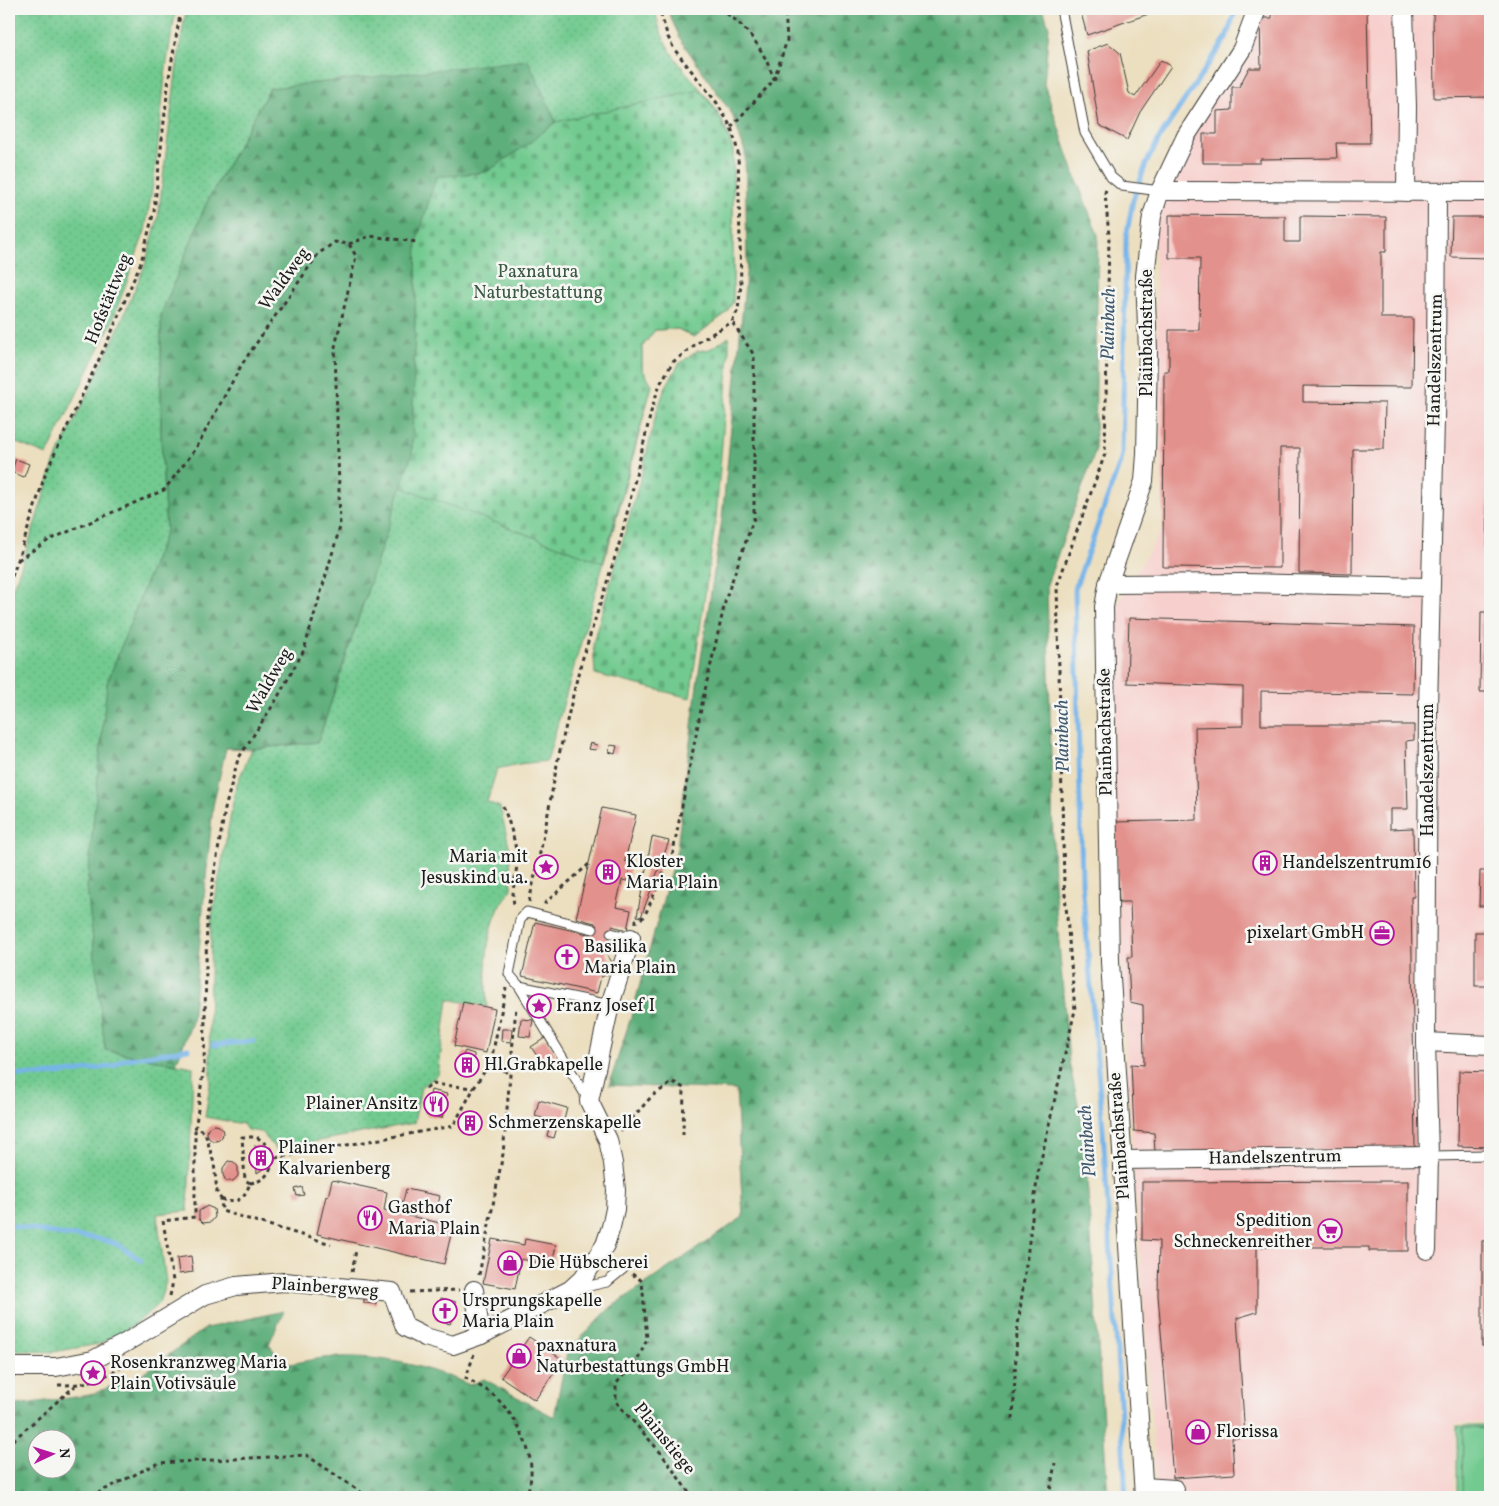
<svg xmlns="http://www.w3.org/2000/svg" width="1499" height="1506" viewBox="0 0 1499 1506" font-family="Vollkorn,serif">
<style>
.built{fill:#f7d0cd}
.grass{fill:url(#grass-dots);stroke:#477356}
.forest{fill:url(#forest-firs);stroke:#3c654b;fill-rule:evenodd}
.cemetery{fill:url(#cemetery-stones);stroke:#477356}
.pitch{fill:#72ca90;stroke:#477356}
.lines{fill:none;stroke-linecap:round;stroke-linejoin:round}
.stream{stroke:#76b4e9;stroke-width:5}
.building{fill:#e3918c}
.lane-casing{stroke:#3b3934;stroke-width:11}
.street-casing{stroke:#3b3934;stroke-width:20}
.path{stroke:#3b3934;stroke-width:3;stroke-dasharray:4 4;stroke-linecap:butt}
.lane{stroke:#fff;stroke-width:9}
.street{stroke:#fff;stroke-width:18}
.labels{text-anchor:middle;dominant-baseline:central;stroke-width:5;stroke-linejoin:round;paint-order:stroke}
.park-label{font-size:18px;fill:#3a5945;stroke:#f6f6f2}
.street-label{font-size:18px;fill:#1c1c1c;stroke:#f6f6f2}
.poi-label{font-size:18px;fill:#1c1c1c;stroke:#f6f6f2;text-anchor:start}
.water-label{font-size:19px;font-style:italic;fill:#40596e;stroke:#f6f6f2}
</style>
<defs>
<pattern id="grass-dots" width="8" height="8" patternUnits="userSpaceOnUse" patternTransform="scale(1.25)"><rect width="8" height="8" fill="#72ca90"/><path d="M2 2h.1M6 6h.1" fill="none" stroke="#62ad7c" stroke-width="1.8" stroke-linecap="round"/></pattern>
<pattern id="forest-firs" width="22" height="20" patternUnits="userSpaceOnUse" patternTransform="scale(1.25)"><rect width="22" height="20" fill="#5dae7a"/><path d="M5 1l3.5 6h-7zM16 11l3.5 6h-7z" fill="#4c8d63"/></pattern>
<pattern id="cemetery-stones" width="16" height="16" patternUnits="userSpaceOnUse" patternTransform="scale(1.25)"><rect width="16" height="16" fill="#72ca90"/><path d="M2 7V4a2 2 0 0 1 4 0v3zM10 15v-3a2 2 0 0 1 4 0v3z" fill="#62ad7c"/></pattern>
</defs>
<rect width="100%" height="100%" fill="#f6f6f2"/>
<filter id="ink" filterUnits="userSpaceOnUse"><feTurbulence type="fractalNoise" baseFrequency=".02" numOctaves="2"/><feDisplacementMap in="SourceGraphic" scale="10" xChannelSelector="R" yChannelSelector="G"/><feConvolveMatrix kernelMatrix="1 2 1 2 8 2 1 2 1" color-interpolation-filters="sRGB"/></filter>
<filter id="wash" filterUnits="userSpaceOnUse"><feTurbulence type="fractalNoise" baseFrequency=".0096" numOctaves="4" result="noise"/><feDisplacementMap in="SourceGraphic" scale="20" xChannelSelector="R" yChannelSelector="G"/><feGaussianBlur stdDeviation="1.12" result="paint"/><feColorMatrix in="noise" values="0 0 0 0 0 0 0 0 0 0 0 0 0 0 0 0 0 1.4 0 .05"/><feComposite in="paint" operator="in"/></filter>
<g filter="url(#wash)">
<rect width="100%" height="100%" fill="#ecdfbf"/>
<path class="built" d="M1261 9H1490V1423H1455L1454 1497H1157L1123 1011 1114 820V610L1163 528 1154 218 1181 159Z"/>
<g class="grass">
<path d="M9 9H176L166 67 155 172 145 231 112 322 47 455 9 440Z"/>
<path d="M186 9H655C663 58 692 73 716 110 724 122 728 136 733 150V302L725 314 694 337 678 329 655 330 642 347V369L652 385 616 520 547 761 519 764 497 769 487 802 500 807 510 850 511 889C485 922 484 967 487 1007L448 999 438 1075 421 1087 414 1123 276 1149 261 1132 247 1130 243 1124 205 1117 211 1078 209 1030 211 922 236 786 252 749 318 742 412 454 417 242 436 177 270 88 206 204 161 315V438L166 531 107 683 105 1050 193 1067 188 1211 157 1214 166 1282 159 1303 136 1324 99 1344 53 1352 9 1350V598L23 561 54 463 114 338 145 265 158 218 176 72Z"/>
<rect x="1457" y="1426" width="33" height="71"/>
</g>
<g class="forest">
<path d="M669 9H1043L1049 27 1044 84 1074 173 1098 235 1095 452 1047 584 1054 884 1069 1062 1084 1131 1108 1497H9V1406L90 1395 142 1374 206 1328 284 1311 269 1344 284 1365C301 1362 317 1358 334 1357 381 1355 427 1366 470 1385L484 1379 554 1417 567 1352 610 1308 743 1217 736 1090 609 1085 631 1017 677 849 697 685 722 519 747 264 745 152 732 114 682 42 669 14ZM38 1438H68V1468H38Z"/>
<path d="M528 60 556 122 528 144 487 172 436 178 417 243 412 454 318 742 252 749 226 748 213 806 192 1022 176 1064 105 1050 87 887 107 683 166 531 161 438V315L206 204 270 88Z"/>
</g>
<g class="cemetery">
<path d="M700 90C717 111 724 124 733 150V302L725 314 694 337 678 329 655 330 642 347V369L652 385 603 563 401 487 412 454 417 242 436 177 487 172 528 144 556 122Z"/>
<path d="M729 337V355L716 518 690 698 595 674 593 643 642 473 655 417 665 388 679 364 697 351 710 349Z"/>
</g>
<path class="pitch" d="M1463 1428 1490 1429V1497H1462Z"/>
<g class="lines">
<g class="stream">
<path d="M213 1045 253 1041"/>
<path d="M9 1074C44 1078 79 1071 114 1066L122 1060 188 1049"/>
<path d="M9 1225 63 1235 101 1239 117 1244 141 1260"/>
<path d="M1126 1497 1103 1130 1082 882 1075 589 1122 457 1126 238 1133 200 1146 164 1160 137 1226 38 1236 9"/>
</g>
</g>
<g id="blocks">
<g class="building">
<path d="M1080 9H1163L1087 35Z"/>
<path d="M1272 9H1367L1370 143H1336L1337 158 1260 159V163H1203V134H1217V111L1232 110V87H1239L1249 68H1261L1260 18H1272Z"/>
<path d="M1433 9H1490V97L1434 98Z"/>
<path d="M1108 43 1120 53 1129 93 1135 97 1161 60 1171 66 1140 112 1127 140 1099 125 1087 51Z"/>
<path d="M1169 215 1285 216V242H1300V216L1386 217V252H1381V318H1413L1412 387 1303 386V402L1385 403 1384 449H1353L1352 574 1299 573 1300 448H1280V568L1163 567 1164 371H1169V330H1199L1200 258H1169Z"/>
<path d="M1452 217H1490V258L1451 257Z"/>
<path d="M1489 446H1490V553H1487Z"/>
<path d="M16 459 29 464 24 477 11 472Z"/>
<path d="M1481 612H1490V692H1480Z"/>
<path d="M1129 618 1414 627 1413 694 1261 691V725H1414V740L1406 741 1408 809H1390V829L1413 828 1414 897H1411L1415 1147 1354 1150 1155 1152 1154 1133 1134 1131 1131 1064 1144 1065 1143 1005 1130 1002 1128 957H1132L1130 902H1119L1115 822 1197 820 1195 727 1243 726V687L1127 683Z"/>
<path d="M590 743 597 745 596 750 588 749Z"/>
<path d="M610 745 617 746 615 754 609 752Z"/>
<path d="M602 808 636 815 625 861 631 863 627 881 622 880 616 907 631 910 627 930 612 926 606 953 612 962 610 973 601 977 597 993 522 976 535 922 592 935 595 923 576 918Z"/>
<path d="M652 837 669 841 641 917 637 916Z"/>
<path d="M1480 871H1490V906H1479Z"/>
<rect x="1475" y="932" width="15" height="54"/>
<path d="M463 1002 495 1009 486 1053 454 1046Z"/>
<path d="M521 1019 533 1020 530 1037 519 1036Z"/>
<path d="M502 1029H512L511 1042 501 1041Z"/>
<path d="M545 1038 558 1057 544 1066 531 1047Z"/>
<path d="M465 1051 474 1054V1060L471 1073 460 1071 462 1057Z"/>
<path d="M1459 1071 1490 1072V1147L1458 1146Z"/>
<path d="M431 1090 447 1094 442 1118 426 1115Z"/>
<path d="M539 1100 567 1108 563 1124 558 1123 554 1138 547 1136 551 1121 535 1116Z"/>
<path d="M467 1115H473L477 1120V1126L474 1132 464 1130 463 1120Z"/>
<circle cx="215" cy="1133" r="8"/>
<path d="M255 1145 265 1150 267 1166 257 1173Z"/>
<path d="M228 1161 234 1162 238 1167V1176L233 1181H226L223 1175V1168Z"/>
<path d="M332 1180 387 1192 384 1210 453 1226 444 1264 317 1234 326 1196 328 1197Z"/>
<path d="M1408 1181V1251H1369V1247H1257V1312L1237 1318 1245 1437 1232 1438 1234 1474 1173 1478 1158 1295 1159 1241 1142 1240V1182Z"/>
<path d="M302 1187 304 1195 297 1196 295 1189Z"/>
<path d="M406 1189 440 1196 436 1213 402 1205Z"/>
<path d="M207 1206 214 1209 215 1217 211 1222 203 1223 199 1219V1211Z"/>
<path d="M492 1239 524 1245 525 1239 556 1245 552 1266 521 1259 515 1289 483 1283Z"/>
<rect x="1482" y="1241" width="5" height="105"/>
<path d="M191 1256 193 1272 179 1274 177 1258Z"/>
<path d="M364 1295 376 1296V1304L364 1303Z"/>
<path d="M441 1298 456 1302 450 1324 435 1319Z"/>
<path d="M529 1337 563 1360 535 1400 501 1377Z"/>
</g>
</g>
</g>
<g filter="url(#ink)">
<use href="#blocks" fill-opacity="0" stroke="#3b3934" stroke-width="1"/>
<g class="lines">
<g class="lane-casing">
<g id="lane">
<path d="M1061 9 1085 133 1111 177 1122 186 1160 191"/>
<path d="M611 933 631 938"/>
<path d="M519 986 610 1005"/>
<path d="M588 1099 519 986 509 974 520 920 527 912 593 929"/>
<path d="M1429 1156 1490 1155"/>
<path d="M576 1289 607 1282 623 1269"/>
</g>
</g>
<g class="street-casing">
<g id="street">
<path d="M1404 9 1407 106 1406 192"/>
<path d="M1160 191 1490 192"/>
<path d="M1108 584 1245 583 1430 587"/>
<path d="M1426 1042 1490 1045"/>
<path d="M1122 1160 1429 1156"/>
<path d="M1427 1250 1429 1156 1426 1042 1428 708 1436 378 1437 192"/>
<path d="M474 1290 481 1335"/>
<path d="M9 1367H56L93 1360 125 1343 205 1295 236 1286 284 1282 392 1292 405 1327 425 1337 453 1345 481 1335 570 1290 583 1278 605 1245 611 1227 615 1209 616 1190 613 1163 608 1140 589 1101 610 1005 631 938"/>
<path d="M1144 1487 1175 1489"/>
<path d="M1144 1497 1110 962 1104 607 1108 584 1144 481 1146 454 1148 351 1145 276 1152 216 1160 191 1186 136 1242 49 1257 9"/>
</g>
</g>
<g class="path">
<path d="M720 9C747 26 764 49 774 80"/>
<path d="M731 127 774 80 787 40 785 9"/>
<path d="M349 244 370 236 417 242"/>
<path d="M18 560 49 540 164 490 195 450 242 364 318 254 335 242 349 244 356 256 335 347 340 527 304 650 275 702 238 759 225 809 207 917 204 1065 195 1131"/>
<path d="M9 584 18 560 46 472 110 336 141 262 154 211 169 77 181 9"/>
<path d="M503 806C510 825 517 844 517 864 516 878 510 894 515 907"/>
<path d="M529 902 544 835 558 759 579 670 621 538 652 408 660 384 673 362 700 341 732 322 738 310 741 285 738 152 731 127 717 103 674 49 668 37 659 9"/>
<path d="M544 904 589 864"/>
<path d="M636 923V920L644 917 673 852 703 699 726 598 754 518V355L732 322"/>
<path d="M491 1061 506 988"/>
<path d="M426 1089 432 1084 474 1088"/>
<path d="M621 1131 652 1096 673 1082 684 1088 683 1135"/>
<path d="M275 1158 453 1126 474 1088 491 1061 509 1074"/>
<path d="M250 1183 245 1180 242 1137H257L269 1147 275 1158"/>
<path d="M250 1183C267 1181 269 1172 275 1158"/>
<path d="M221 1199C236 1206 245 1198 250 1183"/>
<path d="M352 1272 356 1250"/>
<path d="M632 1274 642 1281 647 1339 639 1357 616 1384V1402L661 1453 692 1497"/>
<path d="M479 1275 503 1154 516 1007"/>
<path d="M410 1292 459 1290"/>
<path d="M170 1296 173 1281 163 1221 195 1217V1131L200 1129 205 1133 214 1163 217 1192 221 1199 222 1211 331 1244"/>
<path d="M474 1354 466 1378C474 1383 484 1388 492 1394 518 1416 543 1464 525 1497"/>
<path d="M58 1385C85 1386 103 1378 126 1365V1361"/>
<path d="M1013 1419 1017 1333 1038 1173 1075 1010 1064 883 1057 586 1105 454 1109 236 1105 193 1106 189"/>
<path d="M9 1447 12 1441 75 1386"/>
<path d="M90 1497 158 1463 306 1455 368 1497"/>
<path d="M1049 1497 1055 1463"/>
</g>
<use href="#lane" class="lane"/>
<use href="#street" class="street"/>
</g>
</g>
<defs>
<g id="building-ring" transform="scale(1.25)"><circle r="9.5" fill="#f6f6f2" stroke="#b5179e" stroke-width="1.5"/><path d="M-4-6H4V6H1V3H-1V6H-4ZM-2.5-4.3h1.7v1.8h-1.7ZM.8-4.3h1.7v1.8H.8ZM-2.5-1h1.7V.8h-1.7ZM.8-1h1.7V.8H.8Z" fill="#b5179e"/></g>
<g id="sight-ring" transform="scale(1.25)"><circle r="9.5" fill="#f6f6f2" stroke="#b5179e" stroke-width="1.5"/><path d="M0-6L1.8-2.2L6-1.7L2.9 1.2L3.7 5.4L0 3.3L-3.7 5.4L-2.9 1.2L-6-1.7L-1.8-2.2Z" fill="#b5179e"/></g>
<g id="office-ring" transform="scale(1.25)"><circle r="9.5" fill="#f6f6f2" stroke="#b5179e" stroke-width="1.5"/><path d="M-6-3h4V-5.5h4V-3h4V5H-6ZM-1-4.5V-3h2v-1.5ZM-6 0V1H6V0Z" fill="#b5179e"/></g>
<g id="church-ring" transform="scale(1.25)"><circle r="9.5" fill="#f6f6f2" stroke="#b5179e" stroke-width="1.5"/><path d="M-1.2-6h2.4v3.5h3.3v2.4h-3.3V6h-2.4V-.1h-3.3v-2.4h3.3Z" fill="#b5179e"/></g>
<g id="restaurant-ring" transform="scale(1.25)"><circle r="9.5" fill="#f6f6f2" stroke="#b5179e" stroke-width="1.5"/><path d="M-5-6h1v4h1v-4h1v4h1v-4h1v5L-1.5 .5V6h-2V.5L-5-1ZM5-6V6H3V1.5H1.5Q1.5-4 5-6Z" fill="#b5179e"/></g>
<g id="supermarket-ring" transform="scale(1.25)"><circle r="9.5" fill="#f6f6f2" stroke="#b5179e" stroke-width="1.5"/><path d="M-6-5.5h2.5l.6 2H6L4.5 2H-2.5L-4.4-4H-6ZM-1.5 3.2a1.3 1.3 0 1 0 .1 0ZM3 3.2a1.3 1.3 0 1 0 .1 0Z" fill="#b5179e"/></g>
<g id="shop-ring" transform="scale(1.25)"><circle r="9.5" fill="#f6f6f2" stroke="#b5179e" stroke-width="1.5"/><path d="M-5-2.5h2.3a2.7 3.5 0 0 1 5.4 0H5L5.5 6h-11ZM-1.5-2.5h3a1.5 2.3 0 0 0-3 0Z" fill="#b5179e"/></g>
</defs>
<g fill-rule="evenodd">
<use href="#building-ring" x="1265" y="863"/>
<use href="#sight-ring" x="546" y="867"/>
<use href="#building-ring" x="608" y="872"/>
<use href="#office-ring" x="1382" y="933"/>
<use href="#church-ring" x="567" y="957"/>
<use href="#sight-ring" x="539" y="1006"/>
<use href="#building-ring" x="467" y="1065"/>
<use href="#restaurant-ring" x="436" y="1104"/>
<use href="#building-ring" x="470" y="1123"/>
<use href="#building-ring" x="261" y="1158"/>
<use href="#restaurant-ring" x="370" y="1218"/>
<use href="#supermarket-ring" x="1330" y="1231"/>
<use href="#shop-ring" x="510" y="1263"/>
<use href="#church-ring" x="445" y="1311"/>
<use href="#shop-ring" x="519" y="1356"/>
<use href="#sight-ring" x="93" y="1373"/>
<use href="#shop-ring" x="1198" y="1432"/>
</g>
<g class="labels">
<g class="park-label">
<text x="538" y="272">Paxnatura<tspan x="538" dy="21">Naturbestattung</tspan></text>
</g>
<g class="street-label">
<text transform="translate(285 279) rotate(-54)">Waldweg</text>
<text transform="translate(109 299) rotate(-68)">Hofstättweg</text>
<text transform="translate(1147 333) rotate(-90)">Plainbachstraße</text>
<text transform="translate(1436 360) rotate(-89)">Handelszentrum</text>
<text transform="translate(270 681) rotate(-60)">Waldweg</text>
<text transform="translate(1106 732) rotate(-91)">Plainbachstraße</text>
<text transform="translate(1428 770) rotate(-90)">Handelszentrum</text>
<text transform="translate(1120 1136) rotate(-94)">Plainbachstraße</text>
<text transform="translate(1275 1158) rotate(-1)">Handelszentrum</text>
<text transform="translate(325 1288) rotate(4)">Plainbergweg</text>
<text transform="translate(664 1439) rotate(51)">Plainstiege</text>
</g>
<g class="poi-label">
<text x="528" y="857" text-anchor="end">Maria mit<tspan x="528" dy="21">Jesuskind u.a.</tspan></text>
<text x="626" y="862">Kloster<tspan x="626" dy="21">Maria Plain</tspan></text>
<text x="1282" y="863">Handelszentrum16</text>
<text x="1364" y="933" text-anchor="end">pixelart GmbH</text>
<text x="584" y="947">Basilika<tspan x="584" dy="21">Maria Plain</tspan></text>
<text x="556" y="1006">Franz Josef I</text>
<text x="484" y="1065">Hl.Grabkapelle</text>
<text x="418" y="1104" text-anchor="end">Plainer Ansitz</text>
<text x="488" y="1123">Schmerzenskapelle</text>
<text x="278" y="1148">Plainer<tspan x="278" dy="21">Kalvarienberg</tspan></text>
<text x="388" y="1208">Gasthof<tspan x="388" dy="21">Maria Plain</tspan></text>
<text x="1312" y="1221" text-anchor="end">Spedition<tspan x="1312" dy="21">Schneckenreither</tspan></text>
<text x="528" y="1263">Die Hübscherei</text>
<text x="462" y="1301">Ursprungskapelle<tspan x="462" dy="21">Maria Plain</tspan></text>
<text x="536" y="1346">paxnatura<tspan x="536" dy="21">Naturbestattungs GmbH</tspan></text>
<text x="110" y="1363">Rosenkranzweg Maria<tspan x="110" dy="21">Plain Votivsäule</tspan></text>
<text x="1216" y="1432">Florissa</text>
</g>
<g class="water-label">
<text transform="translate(1109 324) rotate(-89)">Plainbach</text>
<text transform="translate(1063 736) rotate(-91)">Plainbach</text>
<text transform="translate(1088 1141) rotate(-94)">Plainbach</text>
</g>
</g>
<rect width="1499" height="1506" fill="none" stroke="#f6f6f2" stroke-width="30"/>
<g transform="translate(52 1454) rotate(86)"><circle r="24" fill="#f6f6f2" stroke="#9f9f9c"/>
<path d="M0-4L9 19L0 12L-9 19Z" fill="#b5179e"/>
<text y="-8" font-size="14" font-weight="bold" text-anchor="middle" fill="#1c1c1c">N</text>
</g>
</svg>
